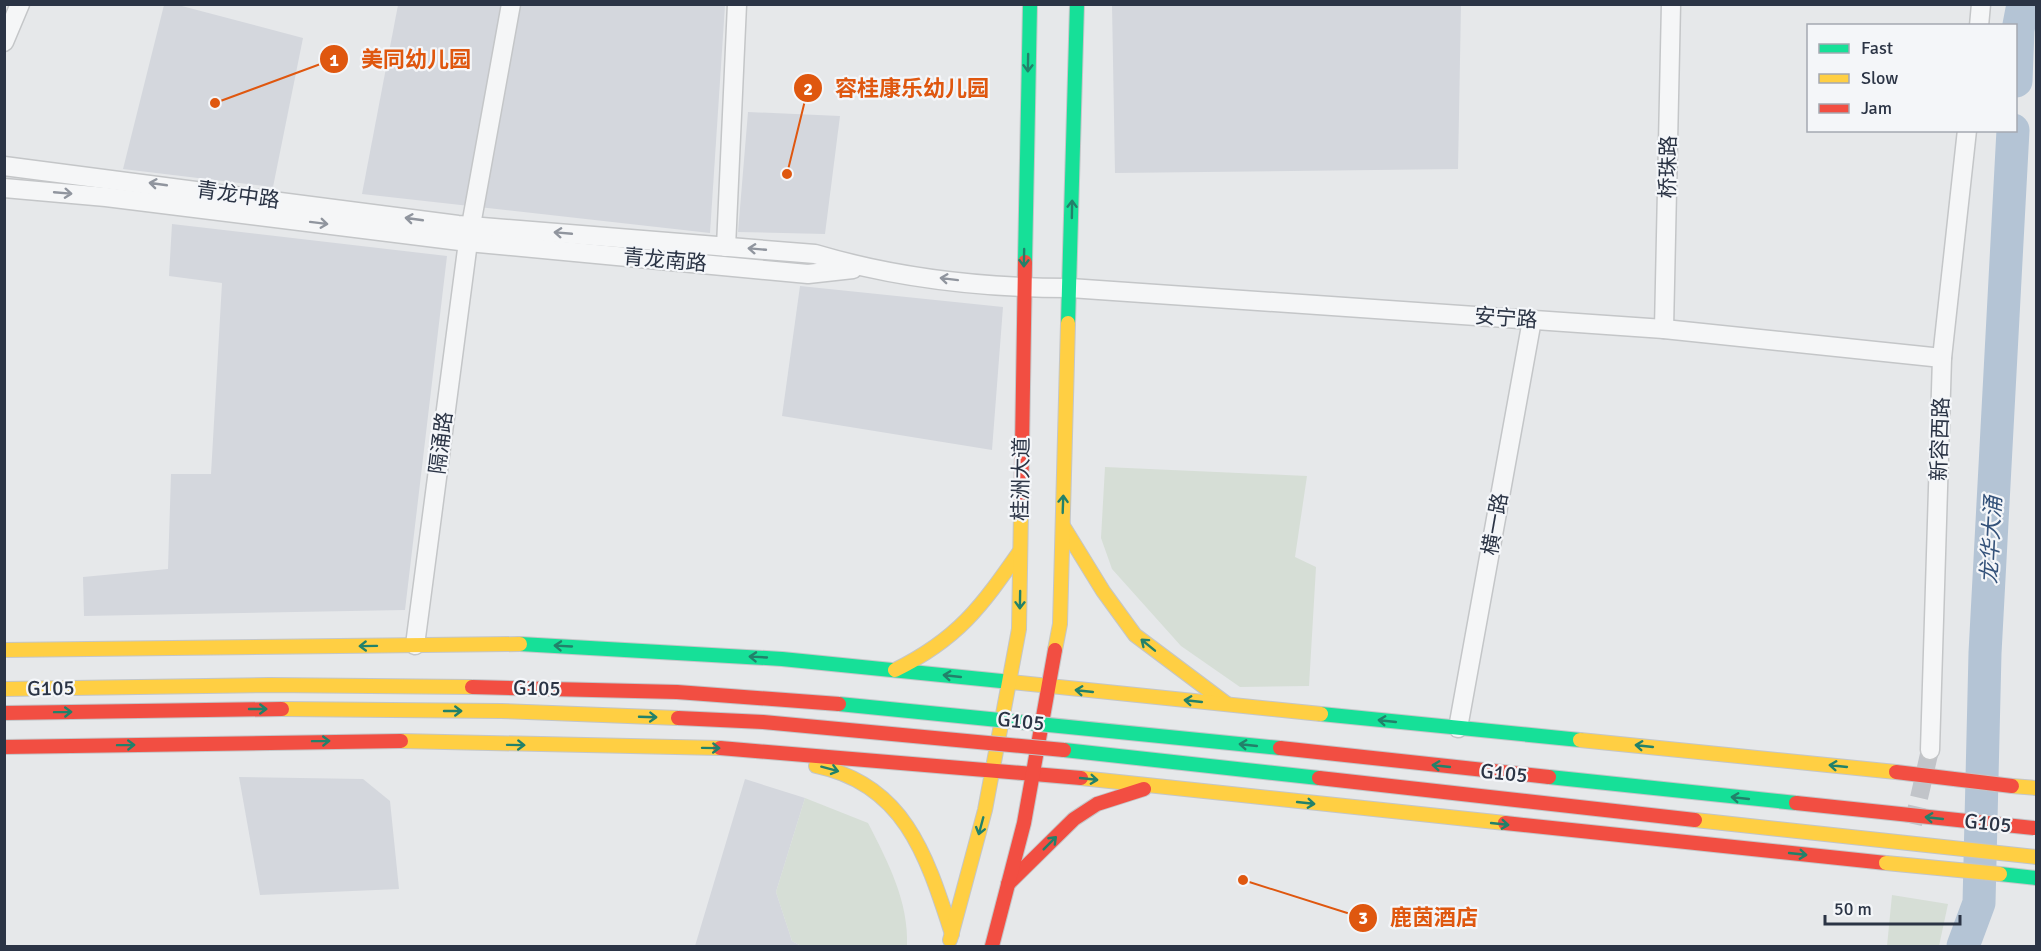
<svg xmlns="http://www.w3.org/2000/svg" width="2041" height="951" viewBox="0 0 2041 951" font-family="Signika,'Noto Sans SC',sans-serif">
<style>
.built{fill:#d4d7dd}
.green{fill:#d6ded6}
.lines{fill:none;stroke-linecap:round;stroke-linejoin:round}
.river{stroke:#b4c4d5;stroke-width:33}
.street-tunnel{stroke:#c1c4c9;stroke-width:18;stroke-dasharray:18 9;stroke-linecap:butt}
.street-casing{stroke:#c4c6c8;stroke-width:21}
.fast-casing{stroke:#c4c6c8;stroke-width:16}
.slow-casing{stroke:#c4c6c8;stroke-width:16}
.jam-casing{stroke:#c4c6c8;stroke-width:16}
.street{stroke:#f5f6f7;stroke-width:18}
.fast{stroke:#16e098;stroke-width:14}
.slow{stroke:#ffcf43;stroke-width:14}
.jam{stroke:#f24e42;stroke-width:14}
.fast-bridge-casing{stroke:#c2c5c8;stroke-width:16;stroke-linecap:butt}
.slow-bridge-casing{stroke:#c2c5c8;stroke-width:16;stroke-linecap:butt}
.jam-bridge-casing{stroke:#c2c5c8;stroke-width:16;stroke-linecap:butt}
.fast-bridge{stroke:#16e098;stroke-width:14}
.slow-bridge{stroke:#ffcf43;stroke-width:14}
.jam-bridge{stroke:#f24e42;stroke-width:14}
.oneway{stroke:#22816a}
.oneway2{stroke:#90959e}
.labels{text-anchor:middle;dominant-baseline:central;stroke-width:4.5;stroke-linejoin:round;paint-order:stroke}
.street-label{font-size:21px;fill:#2b3445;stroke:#f4f6f9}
.water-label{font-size:22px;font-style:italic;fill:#34527a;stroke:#f4f6f9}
.leader{fill:none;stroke:#df570f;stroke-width:2}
.callout-dot{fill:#df570f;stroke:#f4f6f9;stroke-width:2}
.mark-label{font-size:18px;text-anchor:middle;font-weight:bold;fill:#fff}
.callout-label{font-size:22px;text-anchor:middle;font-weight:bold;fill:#df570f;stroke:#f4f6f9;stroke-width:4.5;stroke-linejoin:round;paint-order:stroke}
</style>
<rect width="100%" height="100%" fill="#e6e8ea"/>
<g class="built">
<path d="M164 5H178L303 38 273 187 123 169Z"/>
<path d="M398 5H725L710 233 362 194Z"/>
<path d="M1112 5H1461L1458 169 1115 173Z"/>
<path d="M748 112 840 116 825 234 738 232Z"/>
<path d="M172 224 447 256 405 610 84 616 83 577 168 569 171 474H211L222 283 169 276Z"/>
<path d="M800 286 1003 307 992 450 782 416Z"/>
<path d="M239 777 363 779 390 801 399 889 260 895Z"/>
<path d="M745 779 805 798 776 892 792 941 801 946H695Z"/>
</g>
<g class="green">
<path d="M1105 467 1307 476 1295 557 1316 567 1309 686 1240 687 1181 646 1112 569 1101 538Z"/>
<path d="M805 798 868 823C888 862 909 902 907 946H801L792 941 776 892Z"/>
<path d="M1892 895 1948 904 1939 946H1887Z"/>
</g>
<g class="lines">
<g class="river">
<path d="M2016 81 2018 30 2023 4"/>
<path d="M1963 946 1979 903 1985 653 2013 130"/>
</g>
<path class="street-tunnel" d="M1913 824 1930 750"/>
<g class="street-casing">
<g id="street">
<path d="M1979 26 1981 4"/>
<path d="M4 42 20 4"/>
<path d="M4 166 458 225 815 254C896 278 985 288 1070 288L1664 329 1942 358"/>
<path d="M4 188 106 197 468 242 808 274 853 269"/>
<path d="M726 247 737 4"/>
<path d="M1664 329 1671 4"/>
<path d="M415 645 468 242 511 4"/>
<path d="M1458 728 1532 320"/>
<path d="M1930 750 1942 358 1967 130"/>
</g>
</g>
<g class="fast-casing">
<g id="fast">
<path d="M1025 262 1030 4"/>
<path d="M1068 323 1077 4"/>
<path d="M520 644 782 659 1011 682"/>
<path d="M1321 714 1580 740"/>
<path d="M2000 874 2036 878"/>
</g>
</g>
<g class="slow-casing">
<g id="slow">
<path d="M1063 526 1103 591 1135 635 1227 704"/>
<path d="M4 650 520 644"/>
<path d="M1055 650 1060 624 1068 323"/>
<path d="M895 670C958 639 981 607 1020 551"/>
<path d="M1011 682 1321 714"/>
<path d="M1580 740 1896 772"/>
<path d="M401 741 720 748"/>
<path d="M816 766C905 784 927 857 952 934"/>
<path d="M1081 778 1505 823"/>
<path d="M2012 786 2036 788"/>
<path d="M950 940 985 810 1019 629 1021 511"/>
</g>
</g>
<g class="jam-casing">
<g id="jam">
<path d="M1021 511 1025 262"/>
<path d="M4 747 401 741"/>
<path d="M720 748 1081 778"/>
<path d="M1505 823 1886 863"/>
<path d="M1008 884 1074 819 1097 804 1144 789"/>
<path d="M992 946 1024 823 1055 650"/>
</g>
</g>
<use href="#street" class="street"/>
<use href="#fast" class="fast"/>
<use href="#slow" class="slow"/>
<use href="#jam" class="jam"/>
<g class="fast-bridge-casing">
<g id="fast-bridge">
<path d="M839 704 1280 748"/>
<path d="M1064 750 1319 778"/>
<path d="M1549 777 1796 803"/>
</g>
</g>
<g class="slow-bridge-casing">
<g id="slow-bridge">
<path d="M4 689 269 685 472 687"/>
<path d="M282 709 501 711 678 718"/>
<path d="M1695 820 2036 857"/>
<path d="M1886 863 2000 874"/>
</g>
</g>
<g class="jam-bridge-casing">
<g id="jam-bridge">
<path d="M472 687 677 692 839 704"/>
<path d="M4 713 282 709"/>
<path d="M678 718 763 722 1064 750"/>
<path d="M1280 748 1549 777"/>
<path d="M1896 772 2012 786"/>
<path d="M1319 778 1695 820"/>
<path d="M1796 803 2034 828"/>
</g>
</g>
<use href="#fast-bridge" class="fast-bridge"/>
<use href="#slow-bridge" class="slow-bridge"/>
<use href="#jam-bridge" class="jam-bridge"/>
</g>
<defs><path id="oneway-shaft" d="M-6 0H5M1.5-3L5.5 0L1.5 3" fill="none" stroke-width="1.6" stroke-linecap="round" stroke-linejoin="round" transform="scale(1.5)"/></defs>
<g class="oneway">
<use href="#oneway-shaft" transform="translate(1028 63) rotate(91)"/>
<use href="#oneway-shaft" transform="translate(1072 209) rotate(-89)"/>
<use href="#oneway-shaft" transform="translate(1024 258) rotate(91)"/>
<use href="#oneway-shaft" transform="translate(1063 504) rotate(-88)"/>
<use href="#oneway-shaft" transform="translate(1020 600) rotate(91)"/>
<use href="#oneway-shaft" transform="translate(1148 645) rotate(-141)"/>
<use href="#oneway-shaft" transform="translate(368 646) rotate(179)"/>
<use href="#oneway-shaft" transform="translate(563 646) rotate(-177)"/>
<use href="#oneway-shaft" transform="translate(758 657) rotate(-177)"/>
<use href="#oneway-shaft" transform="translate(952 676) rotate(-174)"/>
<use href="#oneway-shaft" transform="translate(1084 691) rotate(-174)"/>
<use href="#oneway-shaft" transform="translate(1193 701) rotate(-174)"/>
<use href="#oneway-shaft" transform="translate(258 709)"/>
<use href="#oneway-shaft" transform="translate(453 711)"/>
<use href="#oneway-shaft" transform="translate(63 712) rotate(-1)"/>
<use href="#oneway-shaft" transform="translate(648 717) rotate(2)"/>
<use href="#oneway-shaft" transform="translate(1387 721) rotate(-174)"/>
<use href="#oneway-shaft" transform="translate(321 741) rotate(-1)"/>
<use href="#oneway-shaft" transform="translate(126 745) rotate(-1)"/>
<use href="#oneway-shaft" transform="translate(516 745) rotate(1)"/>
<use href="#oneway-shaft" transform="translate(1248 745) rotate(-174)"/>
<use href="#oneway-shaft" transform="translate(1644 746) rotate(-174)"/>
<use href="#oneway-shaft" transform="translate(711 748) rotate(1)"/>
<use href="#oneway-shaft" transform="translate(1441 766) rotate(-174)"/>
<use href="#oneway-shaft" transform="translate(1838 766) rotate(-174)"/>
<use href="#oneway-shaft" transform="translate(830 769) rotate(15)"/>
<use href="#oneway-shaft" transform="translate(1089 779) rotate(6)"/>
<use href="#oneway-shaft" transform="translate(1740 798) rotate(-174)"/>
<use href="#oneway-shaft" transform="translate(1306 803) rotate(6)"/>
<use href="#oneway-shaft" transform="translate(1934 818) rotate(-174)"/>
<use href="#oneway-shaft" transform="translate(1500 824) rotate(6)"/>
<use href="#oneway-shaft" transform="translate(981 826) rotate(105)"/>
<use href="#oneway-shaft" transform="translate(1050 843) rotate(-45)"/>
<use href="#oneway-shaft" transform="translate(1798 854) rotate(6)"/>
</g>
<g class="oneway2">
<use href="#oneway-shaft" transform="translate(158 184) rotate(-172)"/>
<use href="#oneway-shaft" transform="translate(63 193) rotate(5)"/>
<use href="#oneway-shaft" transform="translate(414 219) rotate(-172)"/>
<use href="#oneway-shaft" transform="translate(319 223) rotate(7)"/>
<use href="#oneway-shaft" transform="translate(563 233) rotate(-175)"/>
<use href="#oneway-shaft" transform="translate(757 249) rotate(-175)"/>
<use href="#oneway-shaft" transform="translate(949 279) rotate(-173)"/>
</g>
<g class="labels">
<g class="street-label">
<text transform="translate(1668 167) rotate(-89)">桥珠路</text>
<text transform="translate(238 195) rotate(8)">青龙中路</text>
<text transform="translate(665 260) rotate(5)">青龙南路</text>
<text transform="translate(1506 318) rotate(4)">安宁路</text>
<text transform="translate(1940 439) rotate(-88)">新容西路</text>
<text transform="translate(441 443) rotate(-83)">隔涌路</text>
<text transform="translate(1021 479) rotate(-89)">桂洲大道</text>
<text transform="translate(1495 524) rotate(-80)">横一路</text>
<text transform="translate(51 688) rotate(-1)">G105</text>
<text transform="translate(537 688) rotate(1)">G105</text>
<text transform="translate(1021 721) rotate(6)">G105</text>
<text transform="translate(1504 773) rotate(6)">G105</text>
<text transform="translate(1988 823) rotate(6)">G105</text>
</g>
<g class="water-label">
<text transform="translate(1991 540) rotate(-87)">龙华大涌</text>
</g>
</g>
<path class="leader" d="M215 103L334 59M787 174L808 88M1243 880L1363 918"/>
<g class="callout-dot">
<circle cx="215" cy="103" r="6"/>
<circle cx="787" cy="174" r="6"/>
<circle cx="1243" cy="880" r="6"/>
<circle cx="334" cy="59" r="15"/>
<circle cx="808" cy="88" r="15"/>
<circle cx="1363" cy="918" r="15"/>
</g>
<g class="mark-label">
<text x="334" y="66">1</text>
<text x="808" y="95">2</text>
<text x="1363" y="924">3</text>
</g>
<g class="callout-label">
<text x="416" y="67">美同幼儿园</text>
<text x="912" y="96">容桂康乐幼儿园</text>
<text x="1434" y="925">鹿茵酒店</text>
</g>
<rect width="2041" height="951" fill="none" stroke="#2b3445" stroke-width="12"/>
<rect x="1807" y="24" width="210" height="108" fill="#f4f6f9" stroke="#a4a8b1" stroke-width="1.5"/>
<rect x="1819" y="44" width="30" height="9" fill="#16e098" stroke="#a4a8b1" stroke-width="1.5"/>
<text x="1861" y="54" font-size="18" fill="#2b3445">Fast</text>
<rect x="1819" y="74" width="30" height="9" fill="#ffcf43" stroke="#a4a8b1" stroke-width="1.5"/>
<text x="1861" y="84" font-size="18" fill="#2b3445">Slow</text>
<rect x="1819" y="104" width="30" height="9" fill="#f24e42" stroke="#a4a8b1" stroke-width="1.5"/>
<text x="1861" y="114" font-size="18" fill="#2b3445">Jam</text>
<path d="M1825 915v9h135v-9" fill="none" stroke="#2b3445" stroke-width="3"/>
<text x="1834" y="915" font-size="18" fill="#2b3445" stroke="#f4f6f9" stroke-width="4.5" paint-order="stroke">50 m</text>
</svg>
